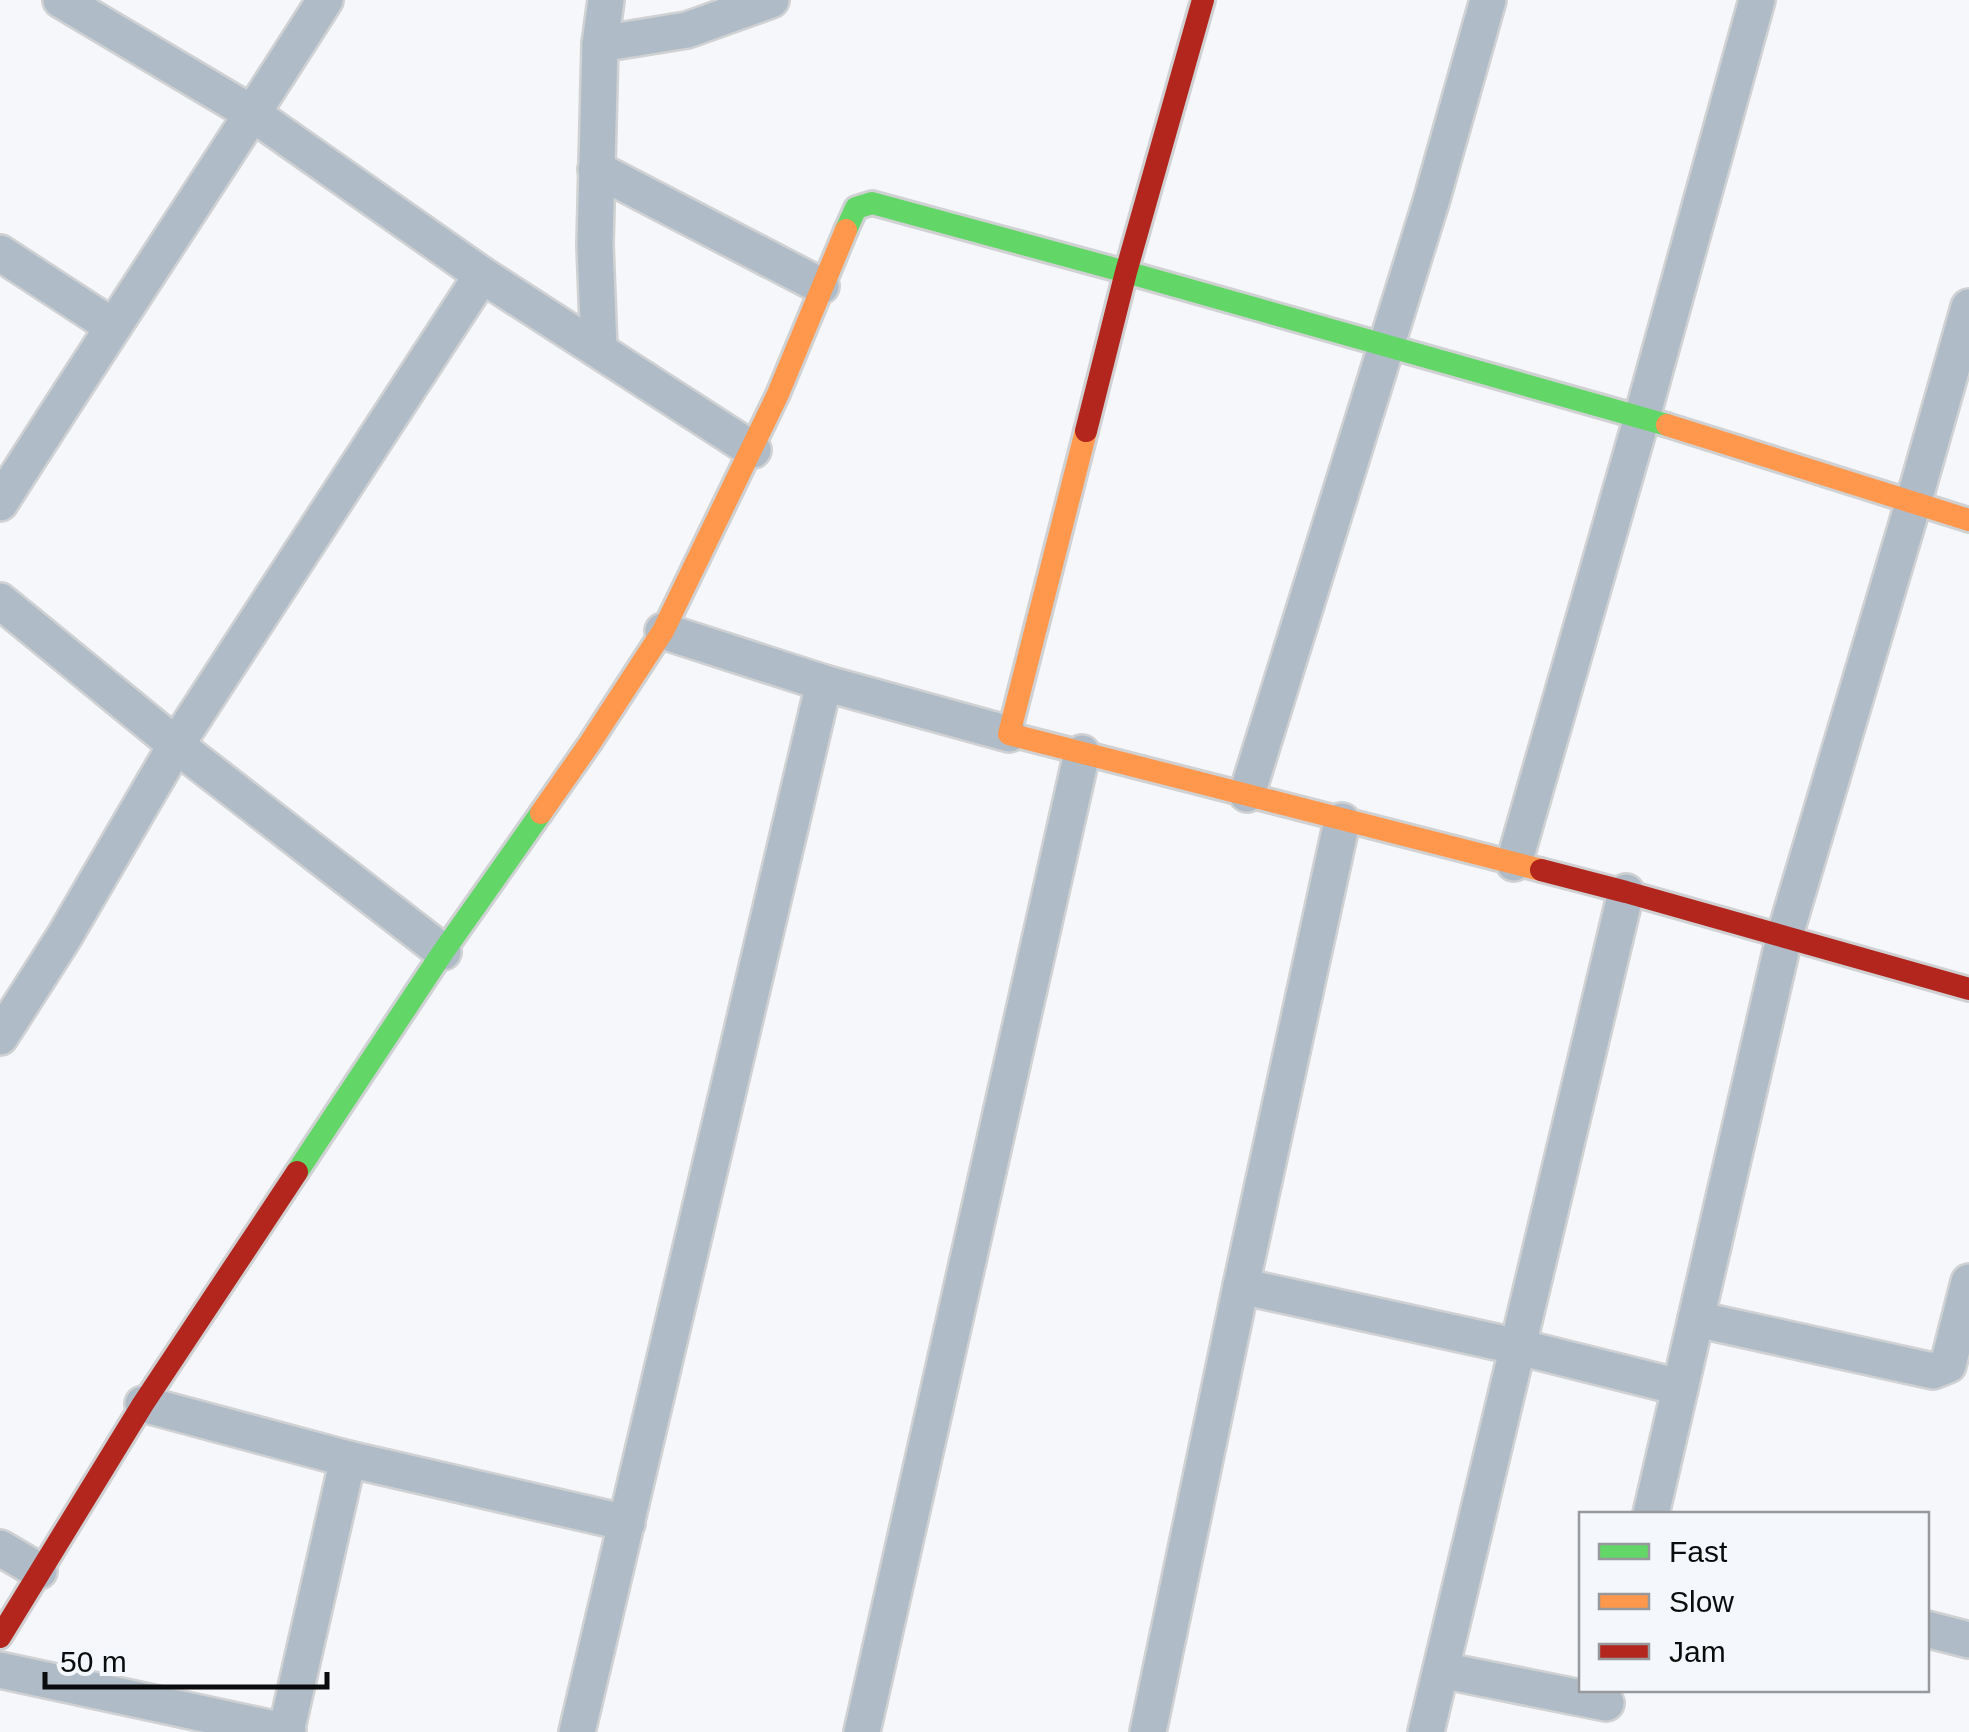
<svg xmlns="http://www.w3.org/2000/svg" width="1969" height="1732" viewBox="0 0 1969 1732" font-family="Helvetica,sans-serif">
<style>
.lines{fill:none;stroke-linecap:round;stroke-linejoin:round}
.street-casing{stroke:#d0d1d3;stroke-width:40}
.fast-casing{stroke:#d0d1d3;stroke-width:28}
.slow-casing{stroke:#d0d1d3;stroke-width:28}
.jam-casing{stroke:#d0d1d3;stroke-width:28}
.street{stroke:#afbcc8;stroke-width:35}
.fast{stroke:#63d668;stroke-width:22}
.slow{stroke:#ff974d;stroke-width:22}
.jam{stroke:#b3261e;stroke-width:22}
</style>
<rect width="100%" height="100%" fill="#f5f7fa"/>
<g class="lines">
<g class="street-casing">
<g id="street">
<path d="M61 0 253 114 482 275 753 450"/>
<path d="M600 44 687 30 771 0"/>
<path d="M596 169 821 286"/>
<path d="M0 253 112 326"/>
<path d="M599 349 595 245 600 44 606 0"/>
<path d="M0 503C107 334 218 169 325 0"/>
<path d="M0 601 176 745 482 275"/>
<path d="M663 631 824 683 1009 734"/>
<path d="M1247 794 1431 202 1488 0"/>
<path d="M1514 863 1642 417 1757 0"/>
<path d="M0 1037 64 937 176 745 443 952"/>
<path d="M1241 1286 1519 1347 1679 1387"/>
<path d="M1696 1319 1933 1371 1948 1365 1969 1282"/>
<path d="M143 1404 348 1459 627 1523"/>
<path d="M1651 1514 1784 938 1913 504 1969 307"/>
<path d="M0 1548 39 1571"/>
<path d="M1926 1629 1969 1640"/>
<path d="M0 1670 288 1732"/>
<path d="M1441 1670 1606 1703"/>
<path d="M286 1732 348 1459"/>
<path d="M577 1732 824 683"/>
<path d="M862 1732 1082 753"/>
<path d="M1148 1732 1241 1286 1342 821"/>
<path d="M1426 1732 1626 892"/>
</g>
</g>
<g class="fast-casing">
<g id="fast">
<path d="M846 230 856 208 872 203 1126 272 1667 425"/>
<path d="M297 1172 443 952 541 813"/>
</g>
</g>
<g class="slow-casing">
<g id="slow">
<path d="M1667 425 1969 520"/>
<path d="M1086 431 1009 734 1541 870"/>
<path d="M541 813 590 743 663 631 778 394 846 230"/>
</g>
</g>
<g class="jam-casing">
<g id="jam">
<path d="M1086 431 1126 272 1203 0"/>
<path d="M1541 870 1626 892 1969 989"/>
<path d="M0 1637 143 1404 297 1172"/>
</g>
</g>
<use href="#street" class="street"/>
<use href="#fast" class="fast"/>
<use href="#slow" class="slow"/>
<use href="#jam" class="jam"/>
</g>
<rect x="1579" y="1512" width="350" height="180" fill="#f4f7fb" stroke="#97999c" stroke-width="2.5"/>
<rect x="1599" y="1544" width="50" height="15" fill="#63d668" stroke="#97999c" stroke-width="2.5"/>
<text x="1669" y="1562" font-size="30" fill="#0b0c0d">Fast</text>
<rect x="1599" y="1594" width="50" height="15" fill="#ff974d" stroke="#97999c" stroke-width="2.5"/>
<text x="1669" y="1612" font-size="30" fill="#0b0c0d">Slow</text>
<rect x="1599" y="1644" width="50" height="15" fill="#b3261e" stroke="#97999c" stroke-width="2.5"/>
<text x="1669" y="1662" font-size="30" fill="#0b0c0d">Jam</text>
<path d="M45 1672v15h282v-15" fill="none" stroke="#0b0c0d" stroke-width="5"/>
<text x="60" y="1672" font-size="30" fill="#0b0c0d" stroke="#f4f7fb" stroke-width="8" paint-order="stroke">50 m</text>
</svg>
